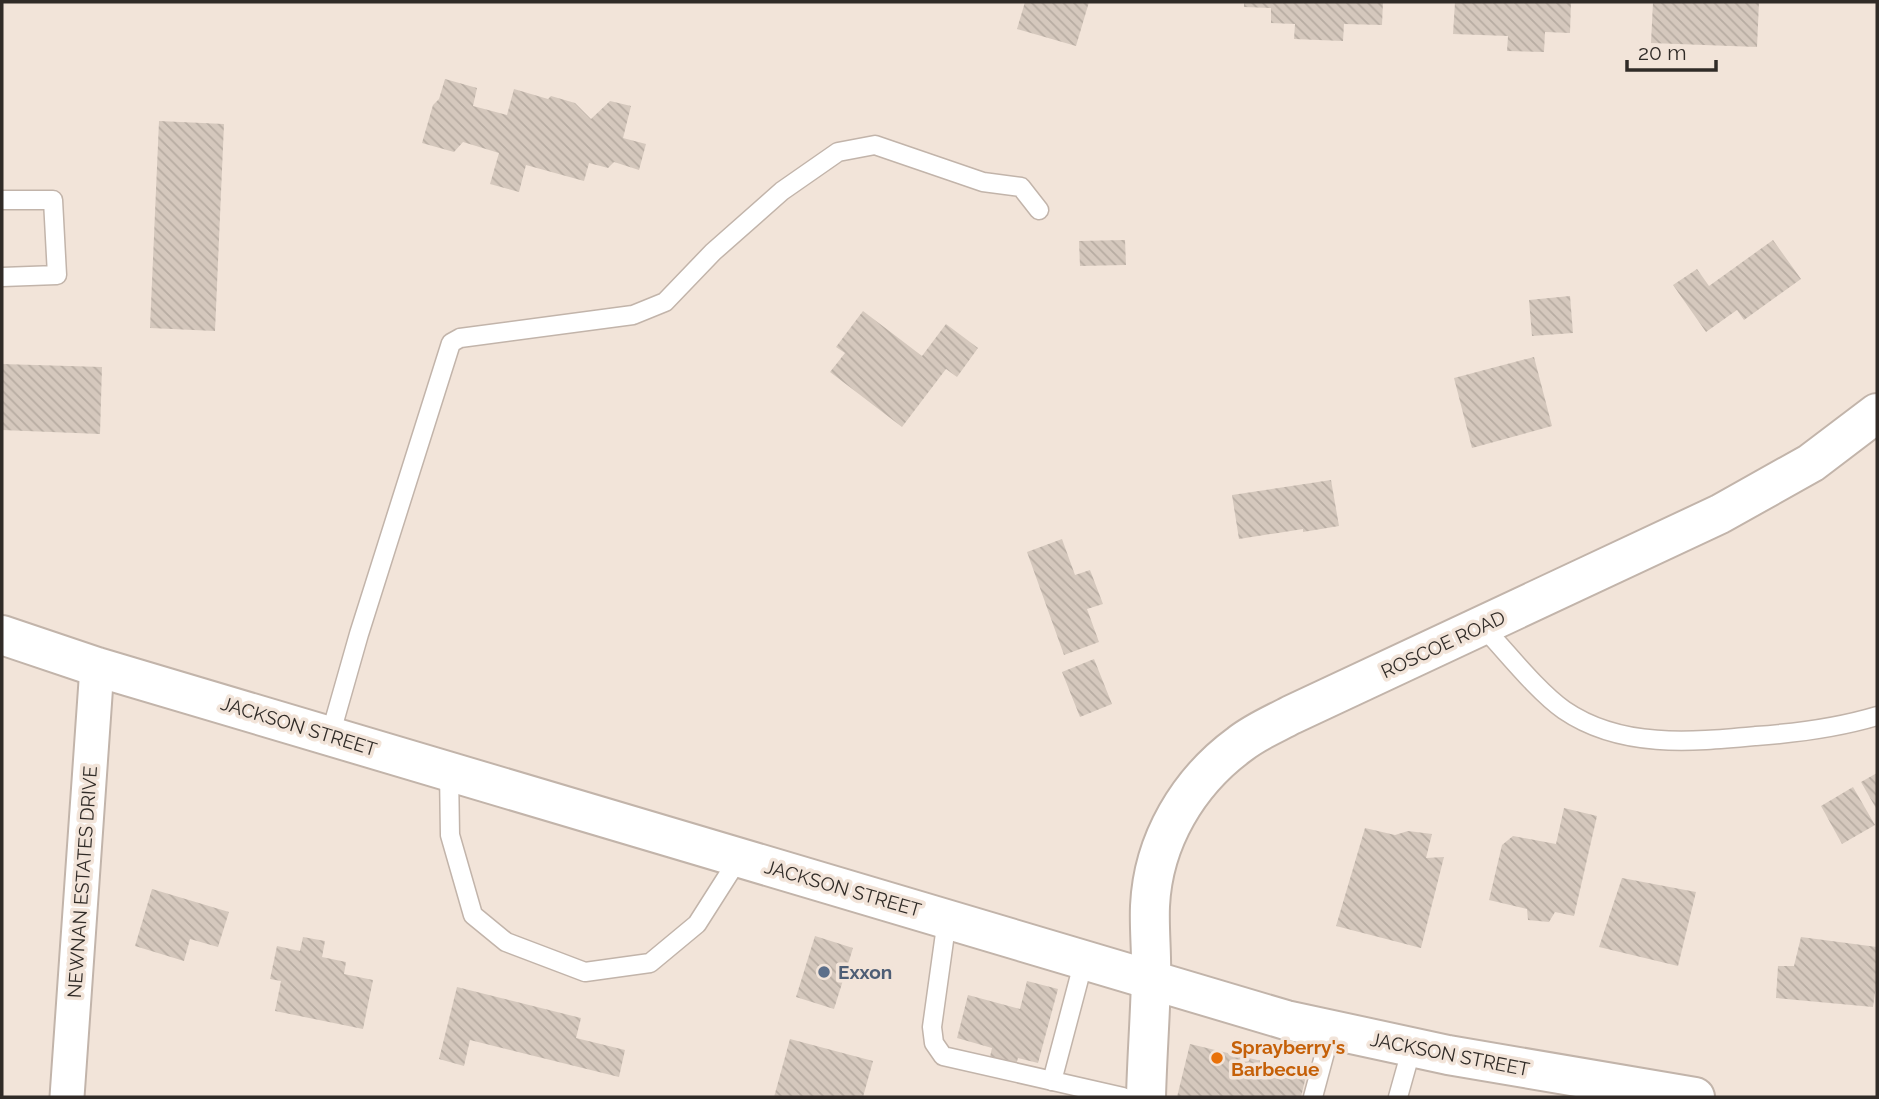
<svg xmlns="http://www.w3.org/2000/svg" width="1879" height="1099" viewBox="0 0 1879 1099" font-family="Raleway,sans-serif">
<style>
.building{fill:url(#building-back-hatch)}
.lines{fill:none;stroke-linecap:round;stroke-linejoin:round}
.lane-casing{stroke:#c2b4aa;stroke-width:21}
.street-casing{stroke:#c2b4aa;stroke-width:37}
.secondary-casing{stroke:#c2b4aa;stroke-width:42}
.primary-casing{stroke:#c2b4aa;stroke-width:42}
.lane{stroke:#fff;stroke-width:18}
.street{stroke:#fff;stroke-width:33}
.secondary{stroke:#fff;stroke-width:38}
.primary{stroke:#fff;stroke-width:38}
.service-dot{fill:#5c6f8a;stroke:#f2e4d9;stroke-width:2.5}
.food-dot{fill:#e8710a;stroke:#f2e4d9;stroke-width:2.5}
.labels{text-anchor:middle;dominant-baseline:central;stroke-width:7;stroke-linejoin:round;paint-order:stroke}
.street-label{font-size:19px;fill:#302b27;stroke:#f2e4d9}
.service-label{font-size:19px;font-weight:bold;fill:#4e5e75;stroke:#f2e4d9;text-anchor:start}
.food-label{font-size:19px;font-weight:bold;fill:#c56008;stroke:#f2e4d9;text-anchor:start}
</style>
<defs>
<pattern id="building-back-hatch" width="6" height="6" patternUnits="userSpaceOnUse" patternTransform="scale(1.75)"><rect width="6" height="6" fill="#d5c8bd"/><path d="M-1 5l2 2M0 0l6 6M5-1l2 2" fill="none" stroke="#b7aca2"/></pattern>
</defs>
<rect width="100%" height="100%" fill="#f2e4d9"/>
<g class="building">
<path d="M1025 2H1089L1076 46 1017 29Z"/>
<path d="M1244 2H1383L1382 25 1344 24 1343 41 1294 39 1295 24 1271 23V8L1244 7Z"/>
<path d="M1455 2H1571L1570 33 1545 32 1544 52 1507 51 1508 36 1453 34Z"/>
<path d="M1653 2H1759L1757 47 1651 43Z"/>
<path d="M445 79 477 88 473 106 507 115 514 89 548 99 551 96 575 103 591 119 610 101 631 106 623 138 646 144 639 170 614 162 608 168 589 163 584 181 526 165 519 192 490 184 499 153 463 142 454 152 422 143 433 105 439 99Z"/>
<path d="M159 121 224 124 215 331 150 328Z"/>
<path d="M1125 240 1126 265 1080 266 1079 241Z"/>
<path d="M1773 240 1801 279 1744 320 1737 310 1706 332 1673 285 1697 269 1709 286Z"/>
<path d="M1570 296 1573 333 1532 336 1529 300Z"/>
<path d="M863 311 922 356 946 324 978 348 957 377 946 369 902 427 830 372 845 353 836 347Z"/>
<path d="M1534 357 1552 426 1472 448 1454 378Z"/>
<path d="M2 364 102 367 100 434 2 430Z"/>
<path d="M1331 480 1339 526 1303 532V529L1239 539 1232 495Z"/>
<path d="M1062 539 1075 575 1090 570 1103 604 1087 609 1099 642 1064 655 1027 552Z"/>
<path d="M1094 659 1112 704 1080 717 1062 672Z"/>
<path d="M1877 773V810L1861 782Z"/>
<path d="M1853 787 1875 825 1842 844 1821 806Z"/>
<path d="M1564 808 1597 816 1574 916 1555 912 1549 922 1528 920 1527 909 1489 900 1502 845 1513 836 1556 844Z"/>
<path d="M1365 828 1395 835 1408 831 1432 834 1426 858 1444 857 1421 948 1336 926Z"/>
<path d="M1622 878 1696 892 1678 966 1599 947Z"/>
<path d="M152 889 229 912 218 947 190 939 184 961 135 946Z"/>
<path d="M815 936 853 948 834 1009 796 997Z"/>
<path d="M303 937 325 941 322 957 346 962 344 974 373 980 363 1029 275 1011 281 981 270 979 277 946 300 951Z"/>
<path d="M1801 937 1877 947V979L1873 1007 1776 998 1778 966H1794Z"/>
<path d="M1027 981 1058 989 1038 1063 1018 1058 1015 1068 989 1061 992 1048 957 1038 968 995 1020 1009Z"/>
<path d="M457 987 581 1018 576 1038 625 1050 619 1077 470 1040 464 1066 439 1059Z"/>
<path d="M790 1039 873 1061 863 1097H774Z"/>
<path d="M1190 1044 1307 1072 1301 1097H1177Z"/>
</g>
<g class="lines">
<g class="lane-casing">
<g id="lane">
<path d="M2 200H53L57 275 2 277"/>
<path d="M1482 626C1506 651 1536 690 1564 710 1621 749 1692 742 1756 736 1798 733 1837 728 1877 716"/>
<path d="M330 736 359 634 451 343 460 338 633 315 665 302 713 252 782 191 838 152 875 145 983 182 1021 187 1039 210"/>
<path d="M449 771 450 835 473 915 506 942 585 972 650 963 697 924 739 858"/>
<path d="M947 919 932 1027 934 1043 943 1056 1123 1097"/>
<path d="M1052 1081 1084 960"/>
<path d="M1313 1097 1331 1030"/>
<path d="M1398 1097 1412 1047"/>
</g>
</g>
<g class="street-casing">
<path id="street" d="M67 1097 97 667"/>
</g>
<g class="secondary-casing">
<path id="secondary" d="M1146 1097C1147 1058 1150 1019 1151 980 1152 955 1149 930 1150 906 1153 841 1188 782 1240 744 1255 732 1274 724 1291 715L1720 514 1811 463 1877 413"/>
</g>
<g class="primary-casing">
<path id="primary" d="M2 635 97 667 1286 1020 1448 1055 1695 1097"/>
</g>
<use href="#lane" class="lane"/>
<use href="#street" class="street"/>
<use href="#secondary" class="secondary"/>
<use href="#primary" class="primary"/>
</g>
<circle class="service-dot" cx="824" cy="972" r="7"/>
<circle class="food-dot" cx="1217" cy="1058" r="7"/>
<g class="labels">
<g class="street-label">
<text transform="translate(1443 644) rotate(-25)">ROSCOE ROAD</text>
<text transform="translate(299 726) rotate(17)">JACKSON STREET</text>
<text transform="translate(82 882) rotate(-86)">NEWNAN ESTATES DRIVE</text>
<text transform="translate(843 888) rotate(16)">JACKSON STREET</text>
<text transform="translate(1450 1054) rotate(11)">JACKSON STREET</text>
</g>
<g class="service-label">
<text x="838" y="972">Exxon</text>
</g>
<g class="food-label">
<text x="1231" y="1047">Sprayberry's<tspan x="1231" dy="22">Barbecue</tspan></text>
</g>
</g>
<rect width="1879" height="1099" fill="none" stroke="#302b27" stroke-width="7"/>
<path d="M1627 60v10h89v-10" fill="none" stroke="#302b27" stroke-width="3.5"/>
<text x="1638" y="60" font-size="21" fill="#302b27" stroke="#f2e4d9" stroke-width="5" paint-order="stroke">20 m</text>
</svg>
